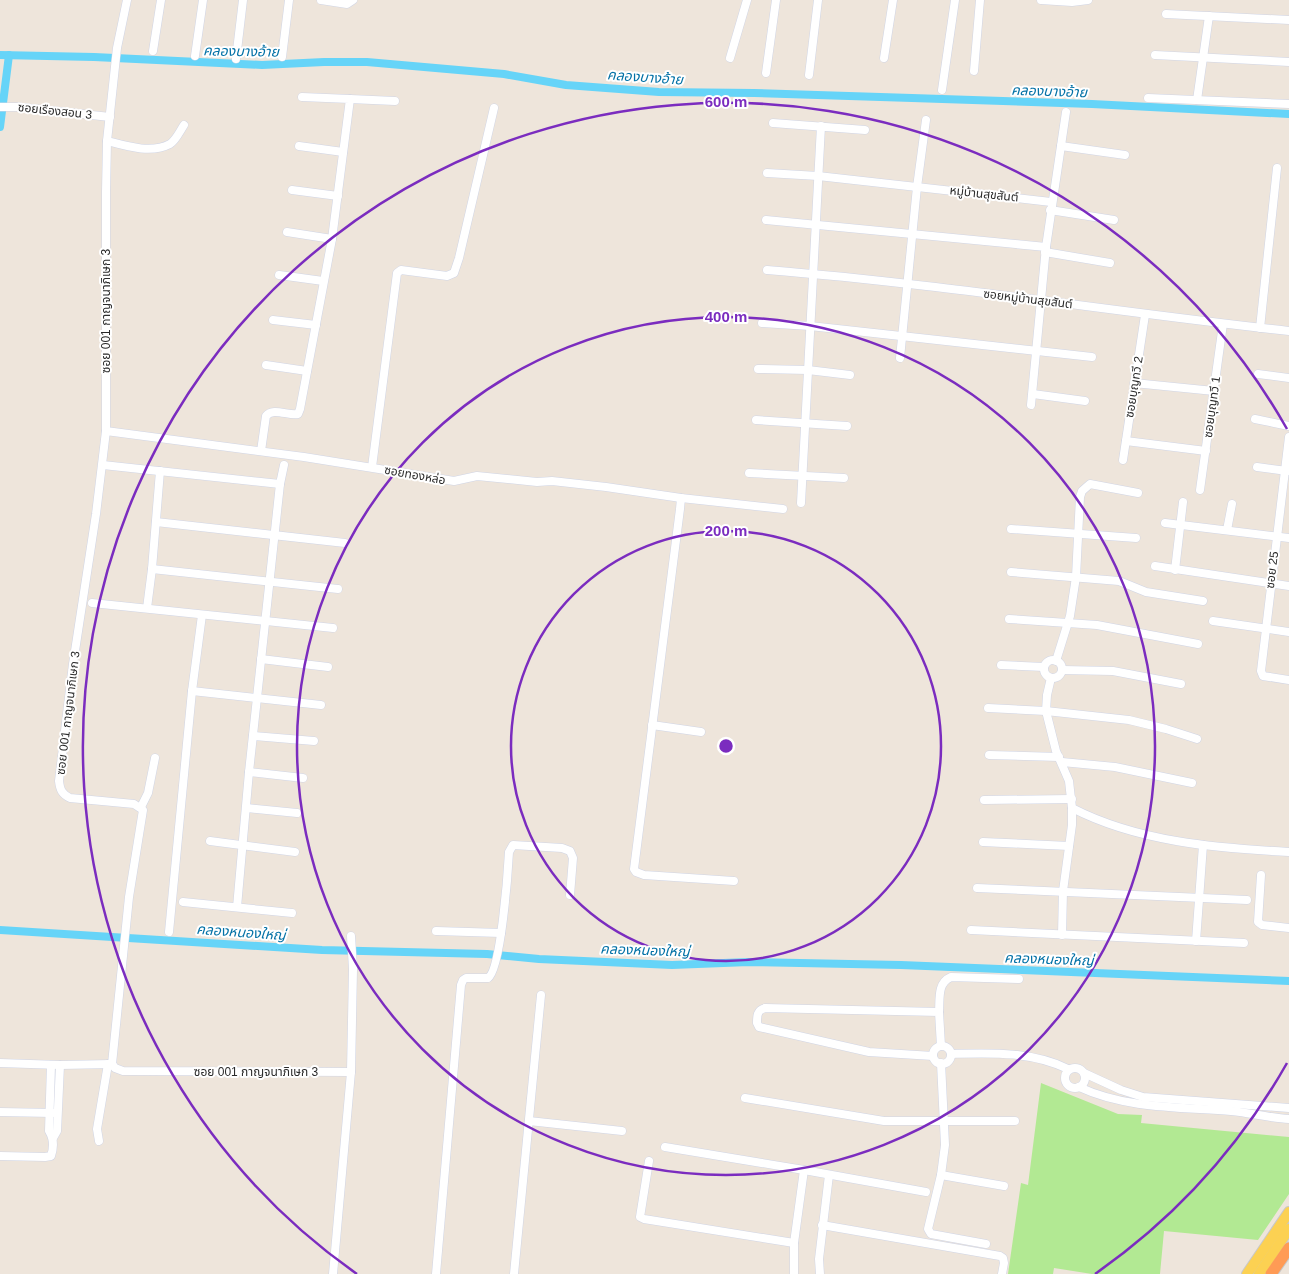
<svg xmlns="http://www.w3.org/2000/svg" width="1289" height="1274" viewBox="0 0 1289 1274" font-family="Arial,'Noto Sans Thai',sans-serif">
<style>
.green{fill:#b2e993}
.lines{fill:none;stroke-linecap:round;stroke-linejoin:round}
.canal{stroke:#66d4f8;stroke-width:8}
.minor-casing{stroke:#d0d5e5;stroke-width:9}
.major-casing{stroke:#c8c8c8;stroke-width:12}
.highway-casing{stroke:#c8c8c8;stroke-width:13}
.minor{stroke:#fff;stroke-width:8}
.major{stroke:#fcd152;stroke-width:10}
.highway{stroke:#ff9b55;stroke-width:11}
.ring{fill:none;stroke:#7b2cbf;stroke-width:2.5}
.labels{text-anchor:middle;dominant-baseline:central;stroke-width:4;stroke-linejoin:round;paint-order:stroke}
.street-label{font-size:12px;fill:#2a2a2a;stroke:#fff}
.water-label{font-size:14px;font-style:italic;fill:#0371a6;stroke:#fff}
.centre{fill:#7b2cbf;stroke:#fff;stroke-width:2.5}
.ring-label{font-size:15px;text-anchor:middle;font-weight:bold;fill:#7b2cbf;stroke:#fff;stroke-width:4;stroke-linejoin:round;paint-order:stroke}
</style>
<rect width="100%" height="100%" fill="#eee5db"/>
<path class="green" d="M1041 1083 1118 1114 1142 1115 1141 1123 1289 1137V1194L1258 1240 1164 1231 1160 1274H1092L1054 1268 1053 1274H1008L1021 1183 1028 1185Z"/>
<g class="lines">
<g class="canal">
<path d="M0 55 94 57 262 65 324 62H367L504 74 566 85 659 92 754 93 912 98 1092 104 1289 114"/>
<path d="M0 127 9 55"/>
<path d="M0 930 322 950 487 954 539 959 672 965 749 962 901 965 1289 981"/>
</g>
<g class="minor-casing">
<g id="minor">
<path d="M321 0 347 4 353 0"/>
<path d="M1041 0 1072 2 1088 0"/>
<path d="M1166 14 1289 20"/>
<path d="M153 51 161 0"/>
<path d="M1155 55 1289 62"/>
<path d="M195 56 203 0"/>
<path d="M282 57 289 0"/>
<path d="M730 58 747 0"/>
<path d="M884 58 893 0"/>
<path d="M236 59 243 0"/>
<path d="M974 71 980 0"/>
<path d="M766 73 776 0"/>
<path d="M809 75 818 0"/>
<path d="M942 90 955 0"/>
<path d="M1148 98 1289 104"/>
<path d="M350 99 395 101"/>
<path d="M1197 100 1209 16"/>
<path d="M0 107H18L110 117"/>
<path d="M773 123 865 130"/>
<path d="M107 141C126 146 151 154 170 144 176 140 180 131 184 125"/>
<path d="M299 146 343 152"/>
<path d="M1061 146 1125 155"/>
<path d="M767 173 818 176 1051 202"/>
<path d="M292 190 338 196"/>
<path d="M1050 210 1114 220"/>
<path d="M766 220 1046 247"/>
<path d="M287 232 332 239"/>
<path d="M1045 252 1110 263"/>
<path d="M767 270C942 284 1115 312 1289 331"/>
<path d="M279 275 323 281"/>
<path d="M273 320 316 325"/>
<path d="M762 323 810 326 1092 357"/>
<path d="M1260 328 1277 168"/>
<path d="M900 358 917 187 926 120"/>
<path d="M266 365 307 371"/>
<path d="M758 369 808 370 850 375"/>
<path d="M1258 374 1289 378"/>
<path d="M1134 383 1214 391"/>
<path d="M1033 394 1085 401"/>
<path d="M1031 405 1046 247 1066 112"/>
<path d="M1255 419 1289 426"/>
<path d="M756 420 847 426"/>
<path d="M106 431 304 457 454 481 477 476 537 482 552 481 606 487 681 498 783 509"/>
<path d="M1289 437 1261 671 1263 676 1289 680"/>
<path d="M1126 441 1206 451"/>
<path d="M261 451 266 416C273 407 288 416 298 414L300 409 332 239 350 99 302 97"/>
<path d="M1123 460 1145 315"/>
<path d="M103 465 280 484"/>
<path d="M372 467 397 273 401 270 447 276 454 273 459 258 494 108"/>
<path d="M1257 467 1287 471"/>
<path d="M749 473 844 478"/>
<path d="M1200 490 1223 324"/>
<path d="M681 498 680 509 634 869 636 872 644 875 734 881"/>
<path d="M801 503 821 126"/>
<path d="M156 522 345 543"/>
<path d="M1165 523 1289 538"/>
<path d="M1011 529 1136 538"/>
<path d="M1227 530 1232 504"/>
<path d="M1155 566 1289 586"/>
<path d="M152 569 338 589"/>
<path d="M1175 570 1183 502"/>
<path d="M1011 572 1119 581 1146 592 1203 601"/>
<path d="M92 603 333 628"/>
<path d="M147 608 152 569 160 471"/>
<path d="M1009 619 1097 625 1198 644"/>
<path d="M1213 621 1289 632"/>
<path d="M261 659 328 667"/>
<circle cx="1053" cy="669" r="9"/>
<path d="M1056 661 1070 616 1076 577 1080 497 1082 491 1090 484 1138 493"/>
<path d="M1001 665 1044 667"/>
<path d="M1062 670 1113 671 1181 684"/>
<path d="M1051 678 1047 695 1046 711 1056 751 1069 781 1072 808C1138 842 1216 848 1289 852"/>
<path d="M192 691 321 705"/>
<path d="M988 708 1046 711 1129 720 1166 729 1197 739"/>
<path d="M652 725 701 732"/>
<path d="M253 736 314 741"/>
<path d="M989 755 1059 757"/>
<path d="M1062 762 1115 767 1192 783"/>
<path d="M249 772 303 778"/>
<path d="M984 800 1072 799"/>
<path d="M141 807 148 793 155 758"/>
<path d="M247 808 297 813"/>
<path d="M210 841 295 852"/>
<path d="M983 842 1069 846"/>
<path d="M1261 875 1258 922 1262 925 1289 928"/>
<path d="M977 888 1247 900"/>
<path d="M183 902 292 913"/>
<path d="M237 907 249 772 280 484 284 465"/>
<path d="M971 930 1244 943"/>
<path d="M436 931 501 933"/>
<path d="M169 932 192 691 202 615"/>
<path d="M1062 935 1063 891 1072 825V808"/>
<path d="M1196 941 1203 845"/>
<path d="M939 1012C940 999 937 983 951 977L1019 979"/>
<circle cx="942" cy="1055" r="9"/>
<path d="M951 1054C991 1053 1031 1051 1068 1069"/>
<path d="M933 1056 869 1052 759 1027 757 1023C757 1016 757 1010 765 1008L939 1012 941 1046"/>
<path d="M0 1063 60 1065 112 1064"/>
<path d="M941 1063 945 1145 941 1175 928 1229 931 1234 986 1244"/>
<path d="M112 1064 129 897 143 810 134 804 70 798C62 794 60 790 59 781L73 664 96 514 106 431V192L107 141 117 48 127 0"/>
<path d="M112 1064 115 1068 123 1071 351 1072"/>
<circle cx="1075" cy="1078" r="10"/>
<path d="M1084 1073 1121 1090 1143 1097 1289 1108"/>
<path d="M1079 1087C1126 1109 1181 1107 1231 1111 1251 1113 1270 1118 1289 1119"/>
<path d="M745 1098 884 1121H1015"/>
<path d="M0 1112 53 1113"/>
<path d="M529 1121 622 1131"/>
<path d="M53 1138 57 1131 60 1065"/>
<path d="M99 1141 97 1129 108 1064"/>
<path d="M665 1147 804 1170 794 1243"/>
<path d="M0 1156 45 1157 51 1156C54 1147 54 1139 49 1131L51 1065"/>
<path d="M649 1161 640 1217 644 1219 794 1243V1274"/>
<path d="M804 1170 926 1192"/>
<path d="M941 1175 1004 1186"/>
<path d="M822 1225 1000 1256 1003 1258 1004 1263 1002 1274"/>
<path d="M333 1274 351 1072 353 969 351 936"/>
<path d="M436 1274 461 985 463 980 466 978H488C501 970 508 871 509 852L513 845 562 848 570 851 573 858 570 895"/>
<path d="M514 1274 541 995"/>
<path d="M820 1274 819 1259 829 1175"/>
</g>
</g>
<g class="major-casing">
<g id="major">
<path d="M1247 1274 1289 1212"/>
<path d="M1259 1274 1289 1229"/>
</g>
</g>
<g class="highway-casing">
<path id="highway" d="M1271 1274 1289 1248"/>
</g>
<use href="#minor" class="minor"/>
<use href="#major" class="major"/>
<use href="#highway" class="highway"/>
</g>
<g class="ring">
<circle cx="726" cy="746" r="215"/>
<circle cx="726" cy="746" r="429"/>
<path d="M1287 1063A644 644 0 0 1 1095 1274M357 1274A644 644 0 1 1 1287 429"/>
</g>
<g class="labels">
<g class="street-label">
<text transform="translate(55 111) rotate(6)">ซอยเรืองสอน 3</text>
<text transform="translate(984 194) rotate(6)">หมู่บ้านสุขสันต์</text>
<text transform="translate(1028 299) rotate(7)">ซอยหมู่บ้านสุขสันต์</text>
<text transform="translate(106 311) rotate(-90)">ซอย 001 กาญจนาภิเษก 3</text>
<text transform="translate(1134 387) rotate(-81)">ซอยบุญทวี 2</text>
<text transform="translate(1212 407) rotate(-82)">ซอยบุญทวี 1</text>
<text transform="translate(415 475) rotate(10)">ซอยทองหล่อ</text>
<text transform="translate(1272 570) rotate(-83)">ซอย 25</text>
<text transform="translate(68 713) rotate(-83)">ซอย 001 กาญจนาภิเษก 3</text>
<text x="256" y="1072">ซอย 001 กาญจนาภิเษก 3</text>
</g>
<g class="water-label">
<text transform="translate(241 51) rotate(1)">คลองบางอ้าย</text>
<text transform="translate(645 77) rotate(4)">คลองบางอ้าย</text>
<text transform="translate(1049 91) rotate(2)">คลองบางอ้าย</text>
<text transform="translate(241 932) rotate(4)">คลองหนองใหญ่</text>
<text transform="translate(645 950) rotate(2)">คลองหนองใหญ่</text>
<text transform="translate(1049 959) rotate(2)">คลองหนองใหญ่</text>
</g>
</g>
<circle cx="726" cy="746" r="8" class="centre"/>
<g class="ring-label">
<text x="726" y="107">600 m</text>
<text x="726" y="322">400 m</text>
<text x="726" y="536">200 m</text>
</g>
</svg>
